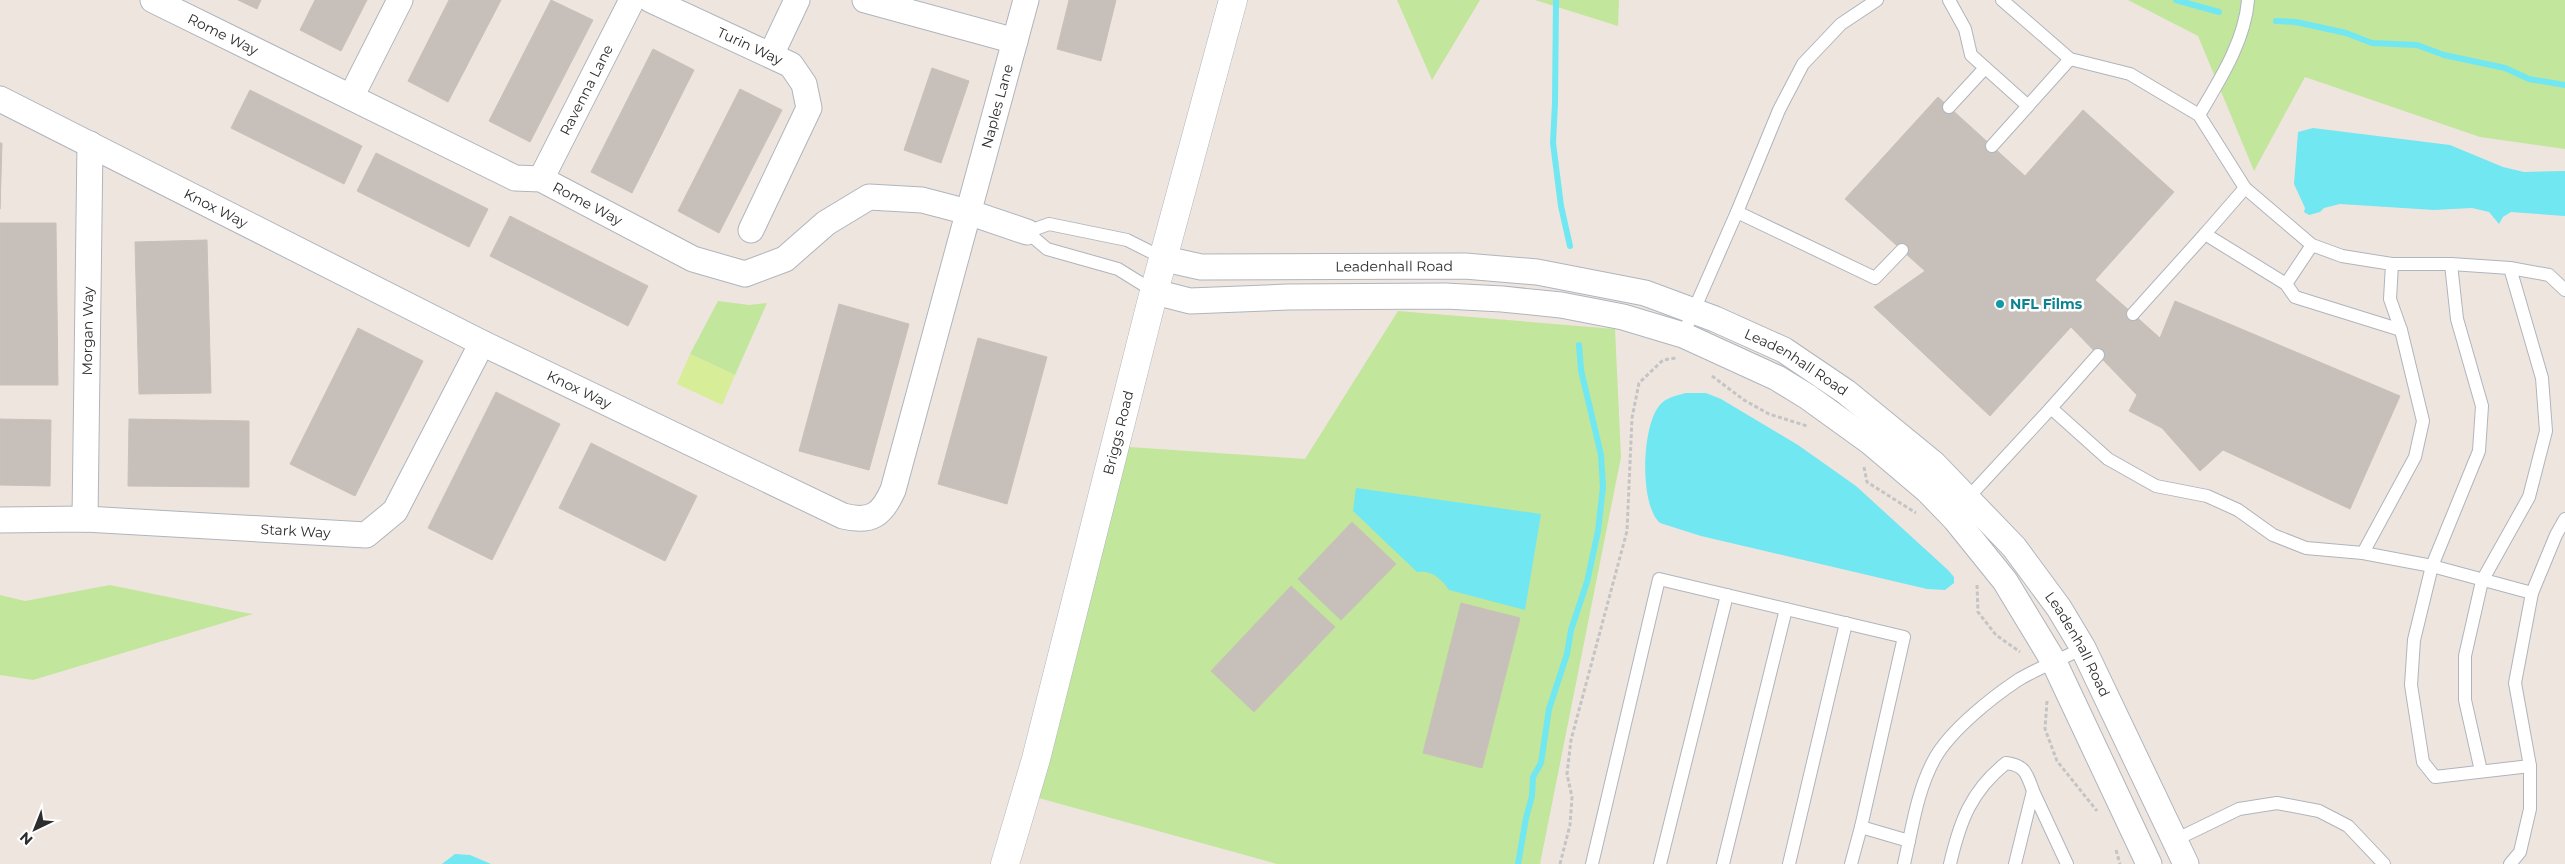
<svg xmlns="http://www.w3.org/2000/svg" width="2565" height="864" viewBox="0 0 2565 864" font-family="Montserrat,sans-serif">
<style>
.green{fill:#c2e69b}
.pitch{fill:#d8ed97}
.water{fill:#71e7f2}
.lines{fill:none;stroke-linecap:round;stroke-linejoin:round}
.stream{stroke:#71e7f2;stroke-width:6}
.building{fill:#c7c0ba;stroke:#cac0b8}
.lane-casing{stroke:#afb5bd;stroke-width:14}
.street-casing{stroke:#afb5bd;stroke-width:27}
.secondary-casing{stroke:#afb5bd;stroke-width:29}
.path{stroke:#c4c4c4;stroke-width:3;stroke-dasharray:4 2.5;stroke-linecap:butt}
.lane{stroke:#fff;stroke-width:12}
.street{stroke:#fff;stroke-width:25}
.secondary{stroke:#fff;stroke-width:28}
.culture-dot{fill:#0f9aa8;stroke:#fff;stroke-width:2}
.labels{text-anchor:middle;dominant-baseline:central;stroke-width:5;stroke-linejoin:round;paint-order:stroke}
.street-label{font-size:14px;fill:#2d2d2d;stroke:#fff}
.culture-label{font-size:14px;font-weight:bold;fill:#0d838f;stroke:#fff;text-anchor:start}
</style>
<rect width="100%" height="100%" fill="#eee5df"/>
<g class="green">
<path d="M1397 0H1480L1432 80Z"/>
<path d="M1535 0H1619L1618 26Z"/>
<path d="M2128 0H2565V149L2480 137 2305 77 2254 171 2198 36Z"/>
<path d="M718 301 749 305 767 303 735 375 690 354Z"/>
<path d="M1398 311 1615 329 1621 457 1540 864H1277L1017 792 1115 446 1305 459Z"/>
<path d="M110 585 241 612 253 614 33 680 0 675V595L25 601Z"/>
</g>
<path class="pitch" d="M690 354 735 375 722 405 677 384Z"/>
<g class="water">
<path d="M2313 128 2450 145 2503 167 2524 172 2565 171V216L2511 212 2503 217 2499 224 2489 212 2472 208 2434 210 2340 204 2324 208 2320 212 2309 215 2304 212 2305 208 2294 184 2298 132Z"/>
<path d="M1686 393H1706L1721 399 1798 445 1856 486 1948 570 1954 577V583L1945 590 1927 589 1701 536 1660 523C1639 504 1642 427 1659 406 1666 397 1676 396 1686 393Z"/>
<path d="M1356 488 1541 514 1525 610 1449 590C1442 579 1430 569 1417 572L1353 511Z"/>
<path d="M455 854 470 855 491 864H442Z"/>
</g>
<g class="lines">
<g class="stream">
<path d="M1556 0 1555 103 1553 143 1561 206 1570 246"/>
<path d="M2176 0 2219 12"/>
<path d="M2276 21 2296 22 2346 33 2372 43 2417 45 2444 55 2505 68 2529 79 2565 85"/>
<path d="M1518 864 1526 818 1532 796 1533 777 1541 763 1549 709 1567 654 1571 630 1587 582 1598 531 1603 487 1601 455 1581 370 1579 345"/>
</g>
</g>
<g class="building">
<path d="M238 0H261L257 9Z"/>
<path d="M315 0H367L341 51 300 30Z"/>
<path d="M449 0H501L448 102 408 81Z"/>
<path d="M551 0 593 20 530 142 489 121Z"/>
<path d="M1069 0H1116L1101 61 1057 49Z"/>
<path d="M653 49 694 70 632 193 591 172Z"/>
<path d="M932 68 969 81 941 163 904 150Z"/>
<path d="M740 89 782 110 719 233 678 211Z"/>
<path d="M250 90 362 146 344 184 231 128Z"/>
<path d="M1938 97 2025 176 2083 110 2174 192 2095 280 2160 338 2175 301 2400 396 2350 509 2223 450 2200 471 2162 428 2129 411 2137 395 2071 327 1990 416 1874 307 1925 271 1845 199Z"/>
<path d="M0 143H2L0 209Z"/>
<path d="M376 153 488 209 469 247 357 191Z"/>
<path d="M510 216 648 286 628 326 490 256Z"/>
<path d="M0 223H56L58 385H0Z"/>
<path d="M207 240 211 393 139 394 135 242Z"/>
<path d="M839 304 909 324 869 470 799 451Z"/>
<path d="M358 328 423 361 355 496 290 464Z"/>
<path d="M978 338 1047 357 1007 504 938 484Z"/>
<path d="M496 392 560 424 492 560 428 528Z"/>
<path d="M0 419 51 420 50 486 0 485Z"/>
<path d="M129 419 249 421V487L128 486Z"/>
<path d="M591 443 697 496 665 561 559 508Z"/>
<path d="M1352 522 1396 564 1341 620 1298 579Z"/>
<path d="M1291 586 1335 627 1254 712 1211 671Z"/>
<path d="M1461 603 1520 618 1482 768 1423 753Z"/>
</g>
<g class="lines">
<g class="lane-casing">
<g id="lane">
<path d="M1949 0 1965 29 1971 55 2028 106"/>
<path d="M2002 0 2070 59 2130 74 2199 115 2245 188 2312 245 2342 256 2392 264H2451L2510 268 2549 275 2565 290"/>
<path d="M1949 107 1985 68"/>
<path d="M2199 115C2219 81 2245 41 2248 0"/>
<path d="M1992 146 2070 59"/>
<path d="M1737 212 1875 278 1902 250"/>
<path d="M1027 232 1049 224 1127 240 1165 259"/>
<path d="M1027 232 1047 249 1118 269 1155 292"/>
<path d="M2205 234 2245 188"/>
<path d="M2451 264 2457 319 2482 406 2479 451 2432 566 2414 640 2411 685 2423 762 2435 777 2530 766"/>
<path d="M2286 284 2312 245"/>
<path d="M2133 314 2205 234 2286 284 2295 297 2401 330"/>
<path d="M1683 335 1737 212 1779 110 1803 64 1841 24 1877 0"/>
<path d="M2051 408 2098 355"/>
<path d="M1965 501 2051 408 2108 459 2156 486 2207 496 2238 510 2273 535 2306 548 2363 553 2432 566 2532 593"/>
<path d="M2363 553 2415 457 2423 421 2401 330 2390 299 2392 264"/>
<path d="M2481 771 2465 700V656L2482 581 2529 497 2546 431 2542 378 2510 268"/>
<path d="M2175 840 2239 809 2277 803 2319 811 2348 826 2384 864"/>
<path d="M1592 864 1659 579 1904 637 1861 827"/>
<path d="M1660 864 1727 595"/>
<path d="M1723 864 1786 609"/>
<path d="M1789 864 1846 623"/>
<path d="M1851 864 1861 827 1909 841"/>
<path d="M1904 864C1912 829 1917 790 1935 758 1951 730 1991 698 2018 680 2038 668 2062 659 2083 648"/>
<path d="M1950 864C1960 821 1971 791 2006 763 2025 765 2027 774 2033 791"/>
<path d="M2015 864 2033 791 2067 864"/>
<path d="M2510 864 2520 852 2530 809V766L2515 683 2532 593 2556 535 2565 519"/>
</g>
</g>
<g class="street-casing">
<g id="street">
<path id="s1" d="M153 0 515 178 541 179 693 259 745 274 785 259 826 223 869 197 922 200 968 212 1027 232"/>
<path id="s2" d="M651 0 791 65 804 84 809 108 751 230"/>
<path d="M865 0 1015 41"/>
<path d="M771 55 797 0"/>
<path d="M351 97 400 0"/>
<path id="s3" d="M0 99 482 343 843 516C871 523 882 515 893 490L1026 0"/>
<path id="s4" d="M541 179 632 0"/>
<path id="s5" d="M1165 259 1201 267 1465 266 1537 272 1645 293 1715 319 1784 350 1846 392 1934 464 2014 547 2059 608 2083 648 2186 864"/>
<path d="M1155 292 1190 301 1288 297 1445 296 1502 299 1561 305 1623 317 1683 335 1777 378 1808 397 1869 441 1928 491 1955 519 2005 581 2054 662 2149 864"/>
<path id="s6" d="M85 519 90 144"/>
<path id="s7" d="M0 520 85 519 366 535 395 511 482 343"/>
</g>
</g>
<g class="secondary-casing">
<g id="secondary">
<path id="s8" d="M1005 864 1036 759 1151 303 1233 0"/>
</g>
</g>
<g class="path">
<path d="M1712 376 1744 400 1769 414 1807 426"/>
<path d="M1864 467 1867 482 1916 513"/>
<path d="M1977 585 1978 612 1996 635 2020 652"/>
<path d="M2047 701 2045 729 2057 761 2097 811"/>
<path d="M2116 850 2120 864"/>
<path d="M1560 864 1570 825 1572 797 1567 774 1571 740 1627 531 1632 418 1639 383 1663 360 1676 358"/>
</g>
<use href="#lane" class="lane"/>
<use href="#street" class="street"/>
<use href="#secondary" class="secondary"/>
</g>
<circle class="culture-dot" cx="2000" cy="304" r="5"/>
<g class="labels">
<g class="street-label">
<text stroke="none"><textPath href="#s1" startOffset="78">Rome Way</textPath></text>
<text stroke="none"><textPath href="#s2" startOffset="109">Turin Way</textPath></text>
<text stroke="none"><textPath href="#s4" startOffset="100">Ravenna Lane</textPath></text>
<text stroke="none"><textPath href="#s3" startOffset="1402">Naples Lane</textPath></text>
<text stroke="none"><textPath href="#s1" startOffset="482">Rome Way</textPath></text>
<text stroke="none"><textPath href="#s3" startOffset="242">Knox Way</textPath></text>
<text stroke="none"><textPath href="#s5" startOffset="230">Leadenhall Road</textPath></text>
<text stroke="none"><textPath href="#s6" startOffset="188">Morgan Way</textPath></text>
<text stroke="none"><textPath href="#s5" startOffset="650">Leadenhall Road</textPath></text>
<text stroke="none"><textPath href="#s3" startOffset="648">Knox Way</textPath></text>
<text stroke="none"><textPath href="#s8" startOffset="446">Briggs Road</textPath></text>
<text stroke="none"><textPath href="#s7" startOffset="296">Stark Way</textPath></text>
<text stroke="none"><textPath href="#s5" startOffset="1054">Leadenhall Road</textPath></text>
</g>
<g class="culture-label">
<text x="2010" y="304">NFL Films</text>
</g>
</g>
<g transform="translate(35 829) rotate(223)" stroke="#ffffff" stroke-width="4" paint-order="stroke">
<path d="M0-4L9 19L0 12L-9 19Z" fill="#2d2d2d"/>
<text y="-8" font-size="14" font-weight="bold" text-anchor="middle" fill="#2d2d2d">N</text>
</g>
</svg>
